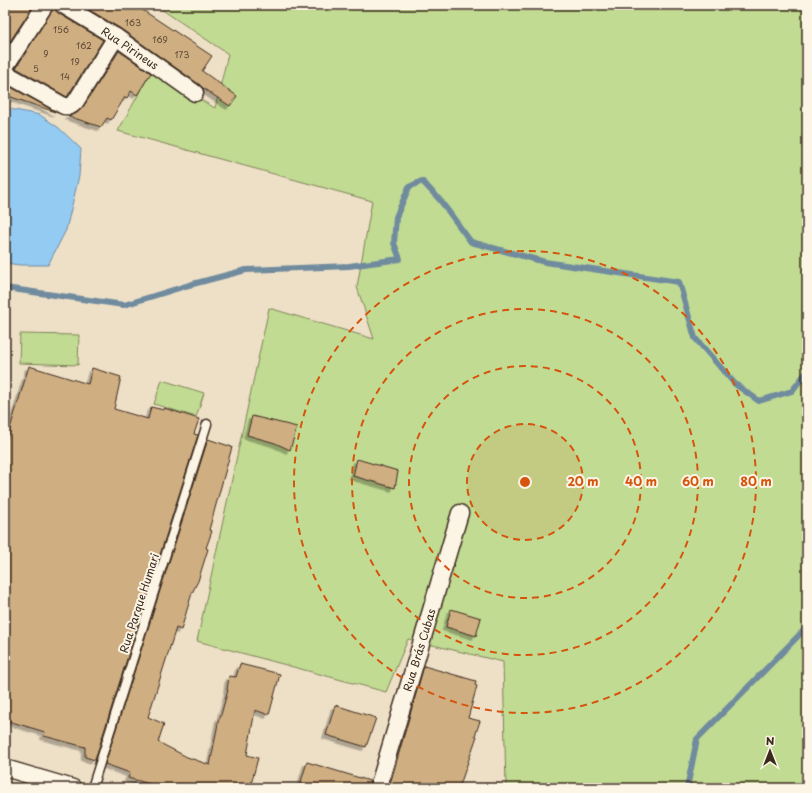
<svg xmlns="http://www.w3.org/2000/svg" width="812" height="793" viewBox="0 0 812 793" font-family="'Playpen Sans',sans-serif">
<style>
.green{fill:#c1db92;stroke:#7e8258}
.water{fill:#94cbf3;stroke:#708b9e}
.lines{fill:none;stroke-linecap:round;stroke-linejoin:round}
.stream{stroke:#708b9e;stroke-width:6}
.building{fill:#cfae82;stroke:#3b2a1e;filter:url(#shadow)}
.lane-casing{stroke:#3b2a1e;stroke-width:11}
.street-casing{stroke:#3b2a1e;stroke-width:19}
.lane{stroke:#fcf5e5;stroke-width:8}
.street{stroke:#fcf5e5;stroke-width:16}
.ring{fill:none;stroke:#d7540e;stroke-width:2;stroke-dasharray:7 5}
.labels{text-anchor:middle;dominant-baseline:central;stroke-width:4;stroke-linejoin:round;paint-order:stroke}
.number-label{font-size:9px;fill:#604b37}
.street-label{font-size:11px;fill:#3b2a1e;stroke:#fcf5e5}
.centre{fill:#d7540e;stroke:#fcf5e5;stroke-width:2}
.ring-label{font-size:12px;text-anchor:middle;font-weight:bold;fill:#d7540e;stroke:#fcf5e5;stroke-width:4;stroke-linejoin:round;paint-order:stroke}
</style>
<defs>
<filter id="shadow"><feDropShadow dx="-3.5" dy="3.5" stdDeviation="0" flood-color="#0004"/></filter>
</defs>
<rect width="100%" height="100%" fill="#eee0c7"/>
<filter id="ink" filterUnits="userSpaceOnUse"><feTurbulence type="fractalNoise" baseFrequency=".025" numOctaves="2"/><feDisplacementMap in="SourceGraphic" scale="8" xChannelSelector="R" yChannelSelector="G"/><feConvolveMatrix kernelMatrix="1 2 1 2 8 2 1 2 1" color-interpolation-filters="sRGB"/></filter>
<g filter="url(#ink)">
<g class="green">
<path d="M155 5H807V788H506L503 662 408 639 386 692 197 641 269 308 374 339 357 287 372 201 118 131 151 72 215 108 228 54Z"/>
<path d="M20 334 79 335 78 365 19 363Z"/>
<path d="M162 380 204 393 196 417 154 404Z"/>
</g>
<path class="water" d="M5 108 40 115 59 128 81 149 79 176 66 230 48 265H20L5 263Z"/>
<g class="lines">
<g class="stream">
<path d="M5 288 124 305 189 285 246 270 349 266 400 259 394 243 396 217 409 187 422 181 440 200 471 242 545 262 679 282 695 338 735 384 759 401 792 391 805 374 807 375"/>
<path d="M687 788 697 739 807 627"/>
</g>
</g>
<g class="building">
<path d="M5 5H34L5 49Z"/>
<path d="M81 5H135L212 56 202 71 237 96 230 106 204 89 200 85 121 29Z"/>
<path d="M54 7 58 13 103 40 67 97 16 68Z"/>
<path d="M119 51 151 73 137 95 131 91 127 98 125 97 111 120 107 118 101 127 68 116 77 113 83 107Z"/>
<path d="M5 84 58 113 5 95Z"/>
<path d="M29 366 88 384 92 368 121 377 114 409 148 419 151 407 164 410V408L199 419 194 434 198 435 95 760 85 757V747L44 736 45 732 5 720V445Z"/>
<path d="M252 416 297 427 290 450 275 443 247 435Z"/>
<path d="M208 439 232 447 209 530 212 531 206 548 208 549 198 581 192 593 181 630 176 628 148 717 164 724 158 742 187 757 210 765 219 718H220L228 690H227L229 676 236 677 240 664 280 674 269 715 255 710 247 755 258 758 250 788H153L154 785 128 778 130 773 105 764Z"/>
<path d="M357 459 398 471 395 488 353 476Z"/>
<path d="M451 609 481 618 476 636 446 627Z"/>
<path d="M424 666 476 681 475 685 477 686 468 718 480 721 475 736H477L459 788H401L390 784Z"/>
<path d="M335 705 376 718 366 747 326 735Z"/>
<path d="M307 762 370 781 369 788H299Z"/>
</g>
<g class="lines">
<g class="lane-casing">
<path id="lane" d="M92 788 207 424"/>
</g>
<g class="street-casing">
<g id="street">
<path d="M63 5 116 37 195 93"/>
<path d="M5 67 45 5"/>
<path d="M5 73 64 106C70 107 72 106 76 101L116 37"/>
<path d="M5 768 73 788"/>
<path d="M378 788 460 513"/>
</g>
</g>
<use href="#lane" class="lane"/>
<use href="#street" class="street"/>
</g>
</g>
<circle cx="525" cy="482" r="58" fill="#d7540e" fill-opacity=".12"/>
<g class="ring">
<circle cx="525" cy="482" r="58"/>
<circle cx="525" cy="482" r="116"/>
<circle cx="525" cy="482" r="173"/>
<circle cx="525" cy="482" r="231"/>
</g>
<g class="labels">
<g class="number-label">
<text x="133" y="22">163</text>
<text x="61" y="29">156</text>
<text x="160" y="39">169</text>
<text x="84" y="45">162</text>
<text x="46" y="53">9</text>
<text x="182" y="54">173</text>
<text x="75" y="61">19</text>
<text x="36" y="68">5</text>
<text x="65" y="76">14</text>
</g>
<g class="street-label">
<text transform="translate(130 48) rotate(34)">Rua Pirineus</text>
<text transform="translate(139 603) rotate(-72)">Rua Parque Humari</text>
<text transform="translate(419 650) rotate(-73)">Rua Brás Cubas</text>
</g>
</g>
<circle cx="525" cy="482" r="6" class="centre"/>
<g class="ring-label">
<text x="583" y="486">20 m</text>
<text x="641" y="486">40 m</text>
<text x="698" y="486">60 m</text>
<text x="756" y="486">80 m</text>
</g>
<rect width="812" height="793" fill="none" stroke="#fcf5e5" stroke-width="20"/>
<rect x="10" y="10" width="792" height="773" fill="none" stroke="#3b2a1e" stroke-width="1.5" filter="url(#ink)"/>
<g transform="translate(770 751)" stroke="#fcf5e5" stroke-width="3" paint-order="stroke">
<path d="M0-3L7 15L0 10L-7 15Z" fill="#3b2a1e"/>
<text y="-6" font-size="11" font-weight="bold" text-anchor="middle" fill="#3b2a1e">N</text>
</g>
</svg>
